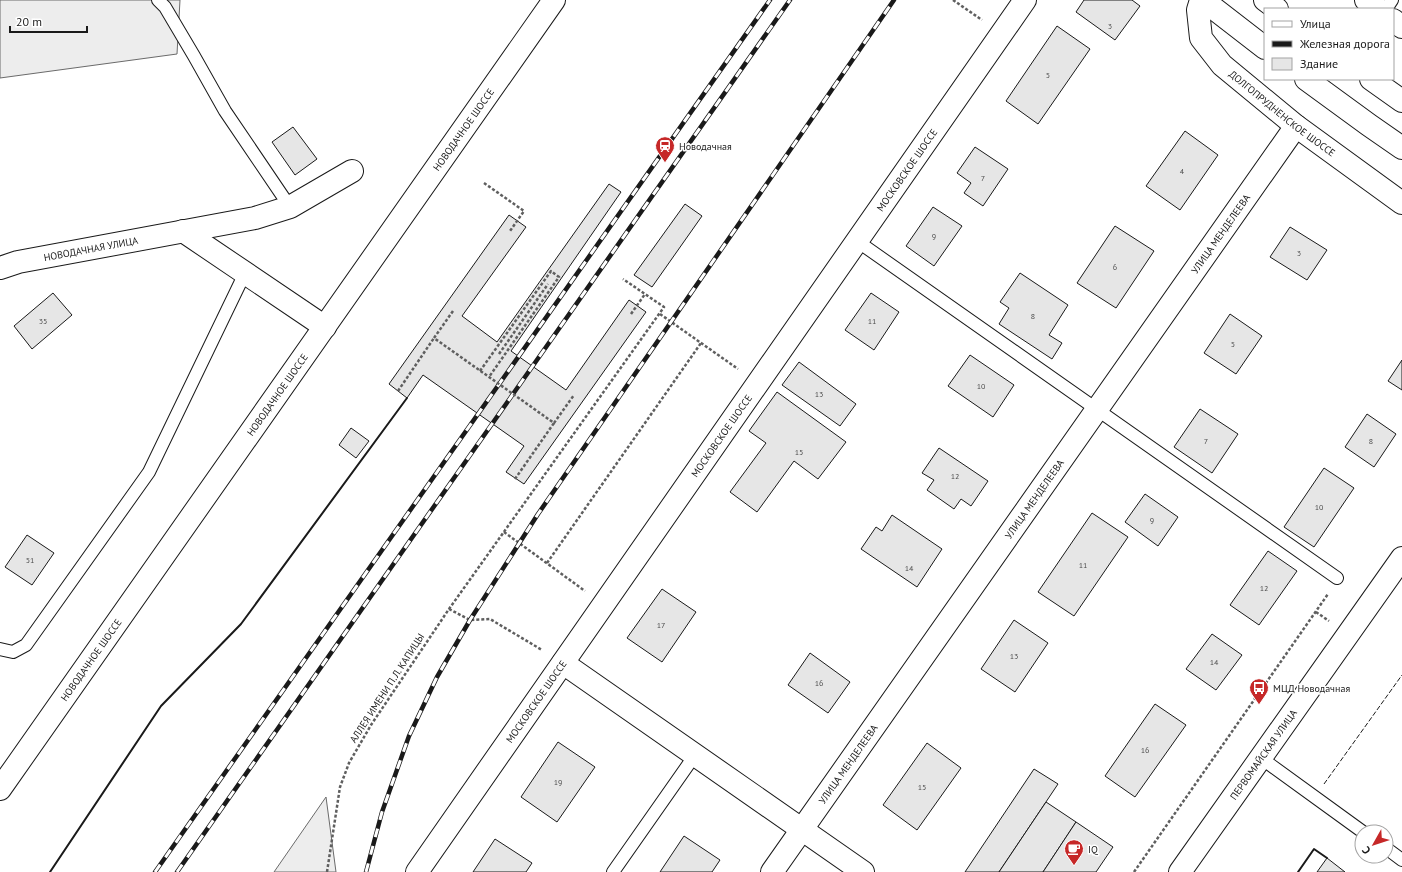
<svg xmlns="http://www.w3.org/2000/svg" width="1402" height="872" viewBox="0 0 1402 872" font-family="'PT Sans',sans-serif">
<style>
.built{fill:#ededed;stroke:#6a6a6a}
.building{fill:#e6e6e6;stroke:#1a1a1a}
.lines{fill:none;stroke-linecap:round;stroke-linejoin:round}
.lane-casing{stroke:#1a1a1a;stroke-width:14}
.street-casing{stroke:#1a1a1a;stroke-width:24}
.secondary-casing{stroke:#1a1a1a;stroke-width:24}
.path{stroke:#5f5f5f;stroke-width:2.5;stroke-dasharray:3 2;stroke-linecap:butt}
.lane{stroke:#fff;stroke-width:12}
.street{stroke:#fff;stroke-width:22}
.secondary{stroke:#fff;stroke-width:22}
.rail-casing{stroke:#1a1a1a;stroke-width:4.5}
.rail{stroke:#fff;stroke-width:3;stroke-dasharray:9;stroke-linecap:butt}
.path-bridge{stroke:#5f5f5f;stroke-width:2.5;stroke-dasharray:3 2;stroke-linecap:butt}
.fence{stroke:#1a1a1a;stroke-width:1;stroke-dasharray:5 2;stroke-linecap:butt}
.wall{stroke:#1a1a1a;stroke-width:2}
.labels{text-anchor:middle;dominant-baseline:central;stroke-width:3;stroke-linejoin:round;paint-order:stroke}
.number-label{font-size:8px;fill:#4d4d4d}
.street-label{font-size:10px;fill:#1a1a1a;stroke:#fff}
.poi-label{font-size:10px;fill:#1a1a1a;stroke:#fff;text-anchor:start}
</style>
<rect width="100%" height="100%" fill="#fff"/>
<g class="built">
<path d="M0 0H180L177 54 0 78Z"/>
<path d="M326 797 336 872H274Z"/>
</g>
<g class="building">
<path d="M1084 0H1132L1140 6 1115 40 1076 12Z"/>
<path d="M1057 26 1090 49 1038 124 1006 101Z"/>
<path d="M293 127 317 159 295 175 272 142Z"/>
<path d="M1185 131 1218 155 1180 210 1146 186Z"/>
<path d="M975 147 1008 169 983 206 964 193 971 183 957 173Z"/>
<path d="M609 184 621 192 511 351 566 390 629 300 646 312 524 484 506 472 524 446 423 375 407 398 389 384 509 215 526 227 462 316 497 342Z"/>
<path d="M685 204 702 216 652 287 634 275Z"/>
<path d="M933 207 962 226 934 266 906 246Z"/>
<path d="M1115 226 1154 251 1116 308 1077 283Z"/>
<path d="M1290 227 1327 250 1307 280 1270 257Z"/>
<path d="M1020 273 1068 305 1049 335 1062 343 1052 359 999 324 1009 308 1000 302Z"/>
<path d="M53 293 72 315 32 349 14 326Z"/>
<path d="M871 293 899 312 874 350 845 330Z"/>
<path d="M1230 314 1262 336 1236 374 1204 353Z"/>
<path d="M970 355 1014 385 993 417 948 386Z"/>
<path d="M1402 360V390L1388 381Z"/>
<path d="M799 362 856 404 840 426 782 385Z"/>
<path d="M777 392 846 442 818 479 794 461 757 512 730 492 766 443 749 431Z"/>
<path d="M1200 409 1238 434 1212 473 1174 447Z"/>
<path d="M1367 414 1396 434 1374 467 1345 447Z"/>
<path d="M351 428 369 441 356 458 339 445Z"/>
<path d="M939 448 988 481 971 506 961 499 954 509 927 490 934 480 922 473Z"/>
<path d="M1324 468 1354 488 1314 547 1284 527Z"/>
<path d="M1145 494 1178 517 1158 546 1125 522Z"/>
<path d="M1092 513 1128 537 1074 616 1038 592Z"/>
<path d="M892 515 942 549 917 587 861 549 876 527 882 531Z"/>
<path d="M27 535 54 553 32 585 5 567Z"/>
<path d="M1268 551 1297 571 1259 625 1230 605Z"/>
<path d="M662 589 696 612 662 662 627 638Z"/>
<path d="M1014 620 1048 643 1015 692 981 669Z"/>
<path d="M1212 634 1242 655 1216 690 1186 669Z"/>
<path d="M810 653 850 682 828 713 788 685Z"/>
<path d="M1155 704 1186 725 1135 797 1105 776Z"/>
<path d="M558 742 595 767 557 822 521 797Z"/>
<path d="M927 743 961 768 917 830 883 805Z"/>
<path d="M1034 769 1058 784 999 872H965Z"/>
<path d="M1046 802 1076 822 1043 872H999Z"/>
<path d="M1076 822 1113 847 1096 872H1043Z"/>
<path d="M684 836 720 860 712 872H660Z"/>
<path d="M495 839 532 863 526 872H473Z"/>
<path d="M1327 858 1345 872H1317Z"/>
</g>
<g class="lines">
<g class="lane-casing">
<g id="lane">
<path d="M158 0 165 7 194 56 225 111 290 207"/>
<path d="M1386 9 1392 0"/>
<path d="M857 241 1337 578"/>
<path d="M0 649 13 652 26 645 149 472 245 273"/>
<path d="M1261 758 1363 832"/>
<path d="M1386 848 1402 860"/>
<path d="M613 872 695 755"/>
</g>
</g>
<g class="street-casing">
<g id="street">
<path d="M183 231 325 327"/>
<path id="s1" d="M0 268 18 262 255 218 290 207 352 171"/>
<path d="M563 663 863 872"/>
<path id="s2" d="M417 872 1025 0"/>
<path id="s3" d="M772 872 1296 126"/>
</g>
</g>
<g class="secondary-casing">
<g id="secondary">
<path id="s4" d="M1201 0 1198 10 1201 38 1222 65 1296 126 1402 203"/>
<path d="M1203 0 1265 48"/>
<path d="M1265 0 1277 9"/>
<path d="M1366 0 1378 9"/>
<path d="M1393 20 1402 27"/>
<path d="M1306 79 1369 125 1402 148"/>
<path d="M1371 79 1402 101"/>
<path id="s5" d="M0 789 554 0"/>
<path id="s6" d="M1180 872 1402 558"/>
</g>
</g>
<g class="path">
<path d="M953 0 982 20"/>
<path d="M484 183 524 211 510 231"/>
<path d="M631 314 645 294"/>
<path d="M660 314 738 369"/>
<path d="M499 354 548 284"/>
<path d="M480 371 551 271 559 277 489 377"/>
<path d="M398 391 434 338"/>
<path d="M515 479 554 423"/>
<path d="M504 532 585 591"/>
<path d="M547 563 701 343"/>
<path d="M449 609 470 620 490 619 542 650"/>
<path d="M1316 612 1329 621"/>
<path d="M327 872 340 787 349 763 371 725 449 609 664 307 623 279"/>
<path d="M1134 872 1328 594"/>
</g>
<use href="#lane" class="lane"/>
<use href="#street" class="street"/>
<use href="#secondary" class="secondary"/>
<g class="rail-casing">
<g id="rail">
<path d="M155 872 770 0"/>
<path d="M177 872 790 0"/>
<path d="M366 872 382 812 409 736 437 677 470 620 538 514 894 0"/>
</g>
</g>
<use href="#rail" class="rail"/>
<path class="path-bridge" d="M453 311 434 338 554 423 574 395"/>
<path class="fence" d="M1324 784 1402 675"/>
<g class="wall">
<path d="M50 872 161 706 241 624 407 398"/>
<path d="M1298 872 1314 849 1327 858"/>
</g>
</g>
<defs>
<g id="station-pin" transform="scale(1)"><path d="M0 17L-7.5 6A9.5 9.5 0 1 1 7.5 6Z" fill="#c62828" stroke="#fff"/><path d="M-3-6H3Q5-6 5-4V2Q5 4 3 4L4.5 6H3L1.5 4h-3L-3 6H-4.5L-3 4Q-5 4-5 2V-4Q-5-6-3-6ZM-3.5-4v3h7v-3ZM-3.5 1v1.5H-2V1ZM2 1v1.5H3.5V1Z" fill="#fff"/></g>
<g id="bus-pin" transform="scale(1)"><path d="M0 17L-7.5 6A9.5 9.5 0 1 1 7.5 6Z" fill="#c62828" stroke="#fff"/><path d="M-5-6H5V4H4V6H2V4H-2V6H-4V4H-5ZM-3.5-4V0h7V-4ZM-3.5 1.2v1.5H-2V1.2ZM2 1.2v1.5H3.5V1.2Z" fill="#fff"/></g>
<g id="cafe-pin" transform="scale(1)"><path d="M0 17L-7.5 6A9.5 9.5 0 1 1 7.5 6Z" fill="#c62828" stroke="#fff"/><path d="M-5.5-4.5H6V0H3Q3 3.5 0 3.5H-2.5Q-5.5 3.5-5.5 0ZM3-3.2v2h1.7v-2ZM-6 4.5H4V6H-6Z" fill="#fff"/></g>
</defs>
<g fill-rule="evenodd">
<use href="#station-pin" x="665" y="146"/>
<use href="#bus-pin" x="1259" y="688"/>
<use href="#cafe-pin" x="1074" y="849"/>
</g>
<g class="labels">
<g class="number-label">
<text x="1110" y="26">3</text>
<text x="1048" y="75">5</text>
<text x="1182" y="171">4</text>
<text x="983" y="178">7</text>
<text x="934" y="236">9</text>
<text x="1299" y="253">3</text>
<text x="1115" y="267">6</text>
<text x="1033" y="316">8</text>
<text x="43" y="321">35</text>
<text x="872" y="321">11</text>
<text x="1233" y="344">5</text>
<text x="981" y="386">10</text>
<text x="819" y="394">13</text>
<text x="1206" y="441">7</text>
<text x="1371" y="441">8</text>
<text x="799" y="452">15</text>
<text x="955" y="476">12</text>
<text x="1319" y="507">10</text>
<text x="1152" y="520">9</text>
<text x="30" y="560">51</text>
<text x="1083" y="565">11</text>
<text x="909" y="568">14</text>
<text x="1264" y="588">12</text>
<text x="661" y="625">17</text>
<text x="1014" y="656">13</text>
<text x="1214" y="662">14</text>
<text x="819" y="683">16</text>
<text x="1145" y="750">16</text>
<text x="558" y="782">19</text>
<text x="922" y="787">15</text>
</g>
<g class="street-label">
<text stroke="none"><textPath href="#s4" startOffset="150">ДОЛГОПРУДНЕНСКОЕ ШОССЕ</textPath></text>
<text stroke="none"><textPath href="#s5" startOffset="806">НОВОДАЧНОЕ ШОССЕ</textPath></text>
<text stroke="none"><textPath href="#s2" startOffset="856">МОСКОВСКОЕ ШОССЕ</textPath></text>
<text stroke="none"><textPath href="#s3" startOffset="780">УЛИЦА МЕНДЕЛЕЕВА</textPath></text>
<text stroke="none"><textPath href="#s1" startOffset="93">НОВОДАЧНАЯ УЛИЦА</textPath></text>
<text stroke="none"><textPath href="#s5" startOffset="482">НОВОДАЧНОЕ ШОССЕ</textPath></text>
<text stroke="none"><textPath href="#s2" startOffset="532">МОСКОВСКОЕ ШОССЕ</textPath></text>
<text stroke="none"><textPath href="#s3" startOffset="456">УЛИЦА МЕНДЕЛЕЕВА</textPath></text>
<text stroke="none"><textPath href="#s5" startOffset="158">НОВОДАЧНОЕ ШОССЕ</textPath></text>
<text transform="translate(387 688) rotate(-57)">АЛЛЕЯ ИМЕНИ П.Л. КАПИЦЫ</text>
<text stroke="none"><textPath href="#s2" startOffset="208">МОСКОВСКОЕ ШОССЕ</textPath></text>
<text stroke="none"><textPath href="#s6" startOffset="144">ПЕРВОМАЙСКАЯ УЛИЦА</textPath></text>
<text stroke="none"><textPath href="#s3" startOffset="132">УЛИЦА МЕНДЕЛЕЕВА</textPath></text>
</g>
<g class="poi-label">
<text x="679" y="146">Новодачная</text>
<text x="1273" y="688">МЦД Новодачная</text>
<text x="1088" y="849">IQ</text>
</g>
</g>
<rect x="1264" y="8" width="130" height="72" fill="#ffffff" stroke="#a3a3a3"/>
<rect x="1272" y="21" width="20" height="6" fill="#ffffff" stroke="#a3a3a3"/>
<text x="1300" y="28" font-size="12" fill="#1a1a1a">Улица</text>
<rect x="1272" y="41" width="20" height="6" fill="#1a1a1a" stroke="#a3a3a3"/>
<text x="1300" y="48" font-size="12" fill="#1a1a1a">Железная дорога</text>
<rect x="1272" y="58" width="20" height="12" fill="#e6e6e6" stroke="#a3a3a3"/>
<text x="1300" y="68" font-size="12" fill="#1a1a1a">Здание</text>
<g transform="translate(1374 844) rotate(231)"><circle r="19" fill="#ffffff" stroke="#a3a3a3"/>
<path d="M0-3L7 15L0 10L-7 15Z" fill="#c62828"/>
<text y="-6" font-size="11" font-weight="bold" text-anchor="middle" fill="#1a1a1a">С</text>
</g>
<path d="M10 26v6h77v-6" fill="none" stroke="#1a1a1a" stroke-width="2"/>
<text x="16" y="26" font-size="12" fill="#1a1a1a" stroke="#ffffff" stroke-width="3" paint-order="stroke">20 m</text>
</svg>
